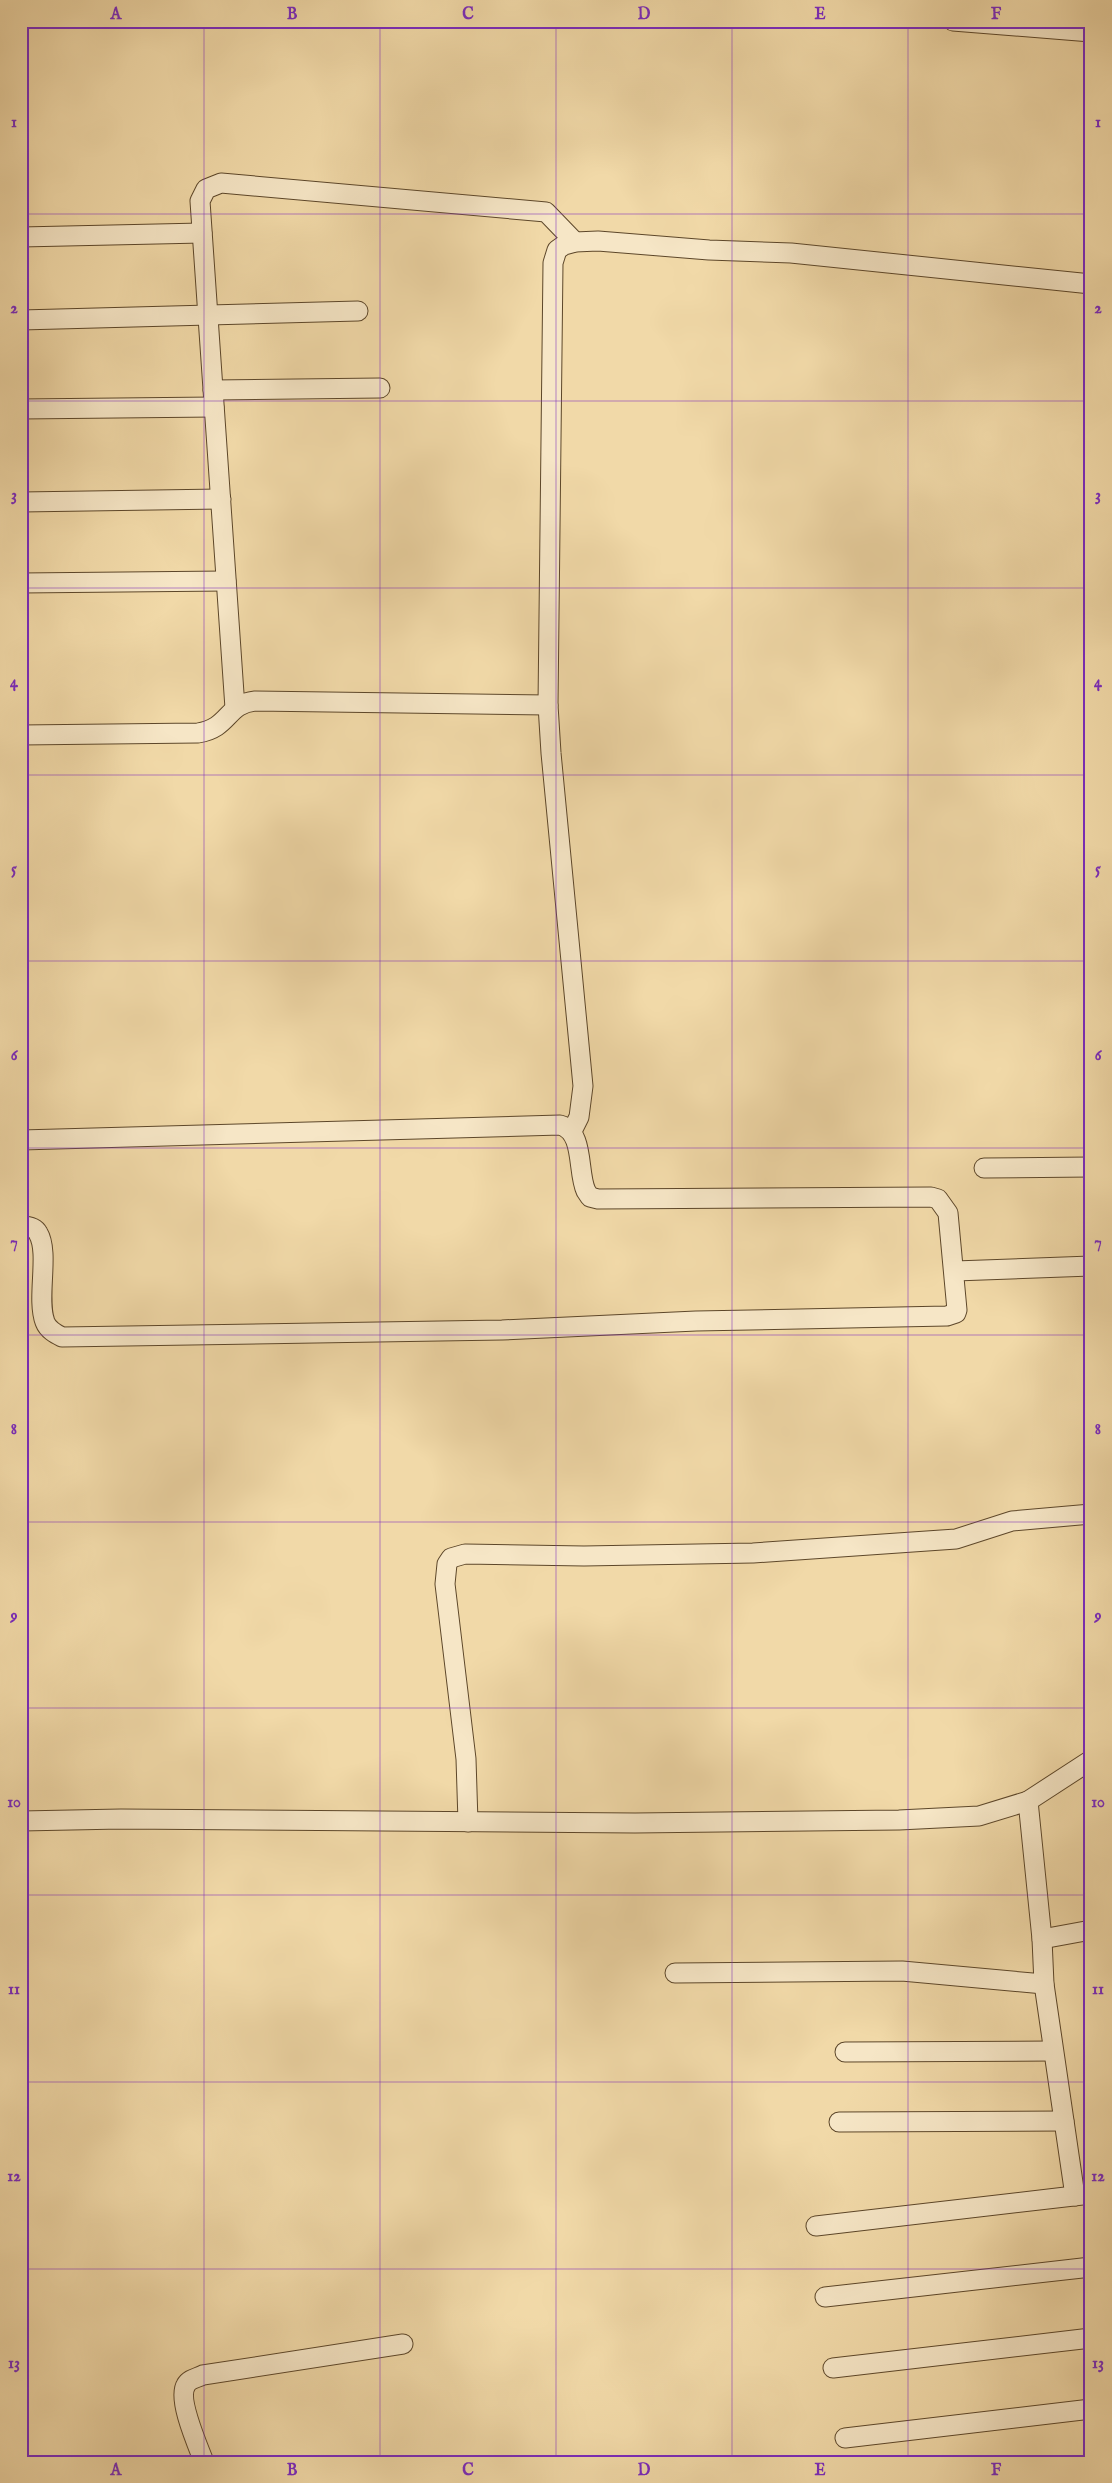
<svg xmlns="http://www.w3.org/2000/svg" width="1112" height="2483" viewBox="0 0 1112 2483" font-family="'IM FELL English',serif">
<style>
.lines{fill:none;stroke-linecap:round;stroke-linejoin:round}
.minor-casing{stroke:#5d472a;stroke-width:21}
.minor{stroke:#f6e6c6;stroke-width:19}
.grid{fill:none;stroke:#7b2cbf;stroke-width:1;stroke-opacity:0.55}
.neatline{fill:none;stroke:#7b2cbf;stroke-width:2}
.grid-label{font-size:16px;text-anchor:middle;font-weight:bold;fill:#7b2cbf}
</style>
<rect width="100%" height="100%" fill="#f1d9a8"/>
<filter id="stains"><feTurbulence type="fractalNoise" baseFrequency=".004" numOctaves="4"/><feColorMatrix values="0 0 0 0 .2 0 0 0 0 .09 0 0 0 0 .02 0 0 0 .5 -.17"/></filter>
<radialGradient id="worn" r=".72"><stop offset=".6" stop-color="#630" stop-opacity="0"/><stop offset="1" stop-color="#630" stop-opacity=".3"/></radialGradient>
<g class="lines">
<g class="minor-casing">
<g id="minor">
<path d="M953 21 1091 32"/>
<path d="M21 237 202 233"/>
<path d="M21 320 358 311"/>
<path d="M213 390 380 388"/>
<path d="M21 409 214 407"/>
<path d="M21 502 221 499"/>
<path d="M21 583 226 581"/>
<path d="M235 708 200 201 206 189 221 183 546 212 575 242"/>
<path d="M21 735 198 733C230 728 226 704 255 701L548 705"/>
<path d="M572 1131 579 1117 583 1086 551 753 548 705 553 263 557 250 564 245 575 242 598 241 709 250 791 253 1091 284"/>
<path d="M21 1140 560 1125C585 1132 577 1172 586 1191L590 1197 598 1199 931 1197 938 1199 948 1213 957 1310 956 1313 947 1316 696 1321 502 1330 62 1337C56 1334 48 1330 45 1322 36 1298 50 1253 38 1233 35 1227 28 1226 21 1226"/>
<path d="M984 1168 1091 1167"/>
<path d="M955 1271 1091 1266"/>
<path d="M1028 1801 1042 1939 1044 1984 1075 2196"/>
<path d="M21 1821 121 1819 635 1823 899 1820 979 1816 1028 1801 1091 1760"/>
<path d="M468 1822 466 1759 445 1584 447 1564 451 1558 465 1554 584 1556 753 1553 956 1539 1012 1521 1091 1514"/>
<path d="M1042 1939 1091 1930"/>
<path d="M675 1973 902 1971 1044 1984"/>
<path d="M845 2052 1053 2051"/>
<path d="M839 2122 1064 2121"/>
<path d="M816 2226 1091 2194"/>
<path d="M825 2297 1091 2267"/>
<path d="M833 2368 1091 2338"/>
<path d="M845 2438 1091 2409"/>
<path d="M204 2462C198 2446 177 2399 186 2385 189 2379 197 2378 203 2375L403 2344"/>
</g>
</g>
<use href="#minor" class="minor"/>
</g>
<path class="grid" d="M204 21V2462M380 21V2462M556 21V2462M732 21V2462M908 21V2462M21 214H1091M21 401H1091M21 588H1091M21 775H1091M21 961H1091M21 1148H1091M21 1335H1091M21 1522H1091M21 1708H1091M21 1895H1091M21 2082H1091M21 2269H1091"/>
<rect width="1112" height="2483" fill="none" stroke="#f1d9a8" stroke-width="55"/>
<rect x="28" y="28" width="1056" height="2428" class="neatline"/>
<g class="grid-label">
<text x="116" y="19">A</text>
<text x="292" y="19">B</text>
<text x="468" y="19">C</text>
<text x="644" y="19">D</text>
<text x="820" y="19">E</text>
<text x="996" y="19">F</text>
<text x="14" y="127">1</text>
<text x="1098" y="127">1</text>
<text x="14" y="313">2</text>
<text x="1098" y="313">2</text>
<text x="14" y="500">3</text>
<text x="1098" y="500">3</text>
<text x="14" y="687">4</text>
<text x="1098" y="687">4</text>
<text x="14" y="874">5</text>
<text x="1098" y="874">5</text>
<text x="14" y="1060">6</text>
<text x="1098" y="1060">6</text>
<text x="14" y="1247">7</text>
<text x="1098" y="1247">7</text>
<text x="14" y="1434">8</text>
<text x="1098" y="1434">8</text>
<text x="14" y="1621">9</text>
<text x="1098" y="1621">9</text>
<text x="14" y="1807">10</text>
<text x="1098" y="1807">10</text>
<text x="14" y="1994">11</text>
<text x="1098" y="1994">11</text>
<text x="14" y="2181">12</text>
<text x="1098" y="2181">12</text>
<text x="14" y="2368">13</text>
<text x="1098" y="2368">13</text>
<text x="116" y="2475">A</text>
<text x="292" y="2475">B</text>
<text x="468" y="2475">C</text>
<text x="644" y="2475">D</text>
<text x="820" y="2475">E</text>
<text x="996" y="2475">F</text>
</g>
<rect width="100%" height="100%" filter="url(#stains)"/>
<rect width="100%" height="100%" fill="url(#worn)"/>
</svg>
